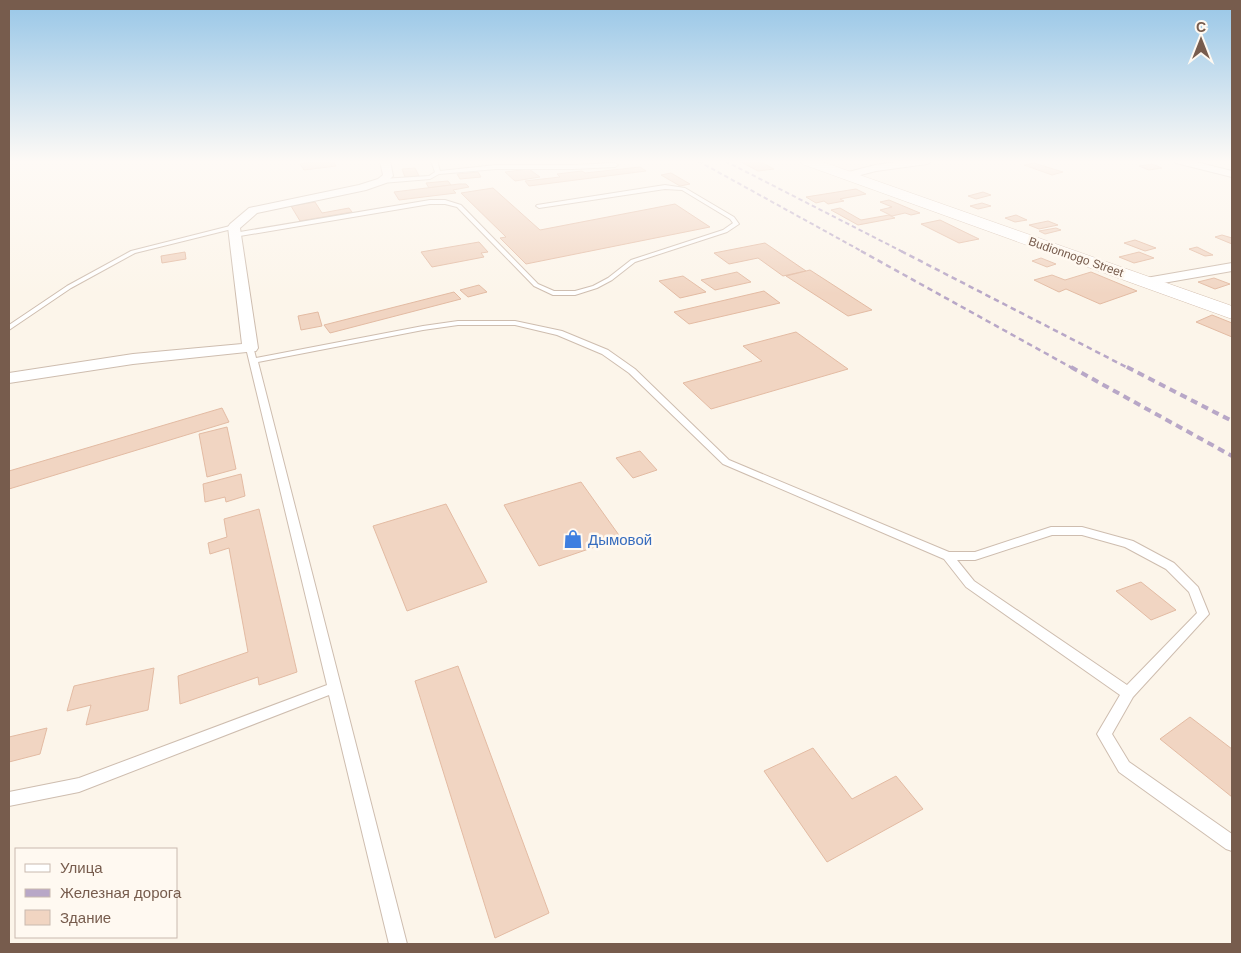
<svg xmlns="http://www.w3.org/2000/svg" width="1241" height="953" viewBox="0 0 1241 953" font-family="Arial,sans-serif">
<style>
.building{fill:#f1d5c2;stroke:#e3bba3}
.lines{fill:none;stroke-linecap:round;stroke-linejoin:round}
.lane-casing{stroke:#cebdaf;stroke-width:2}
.street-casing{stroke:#cebdaf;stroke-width:2}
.secondary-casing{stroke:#d4bfaf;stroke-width:1}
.lane{fill:#fff;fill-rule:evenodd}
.street{fill:#fff;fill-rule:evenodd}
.secondary{fill:#fff;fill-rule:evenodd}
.rail-far2{stroke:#b8a7c7;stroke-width:2;stroke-dasharray:4.5 3;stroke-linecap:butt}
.rail-far1{stroke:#b8a7c7;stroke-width:2.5;stroke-dasharray:5.5 4;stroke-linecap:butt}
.rail{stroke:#b8a7c7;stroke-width:4;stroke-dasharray:7 5;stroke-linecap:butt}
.labels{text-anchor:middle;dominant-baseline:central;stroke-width:5;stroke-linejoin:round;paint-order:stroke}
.far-street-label{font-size:12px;fill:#775c4d;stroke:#fff9f1}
.shop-label{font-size:15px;fill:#366cbe;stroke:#fff9f1;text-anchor:start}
</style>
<rect width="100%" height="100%" fill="#fcf5ea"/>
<g class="building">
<path d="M321 161H333L336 166 304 170 300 164Z"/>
<path d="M739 161H759L774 169 758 171Z"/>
<path d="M1034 163 1063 172 1052 175 1024 165Z"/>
<path d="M1152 164 1162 168 1149 170 1139 166Z"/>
<path d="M640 167 646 171 529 186 525 181 560 177 557 174 582 171 585 173Z"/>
<path d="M415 168 419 176 405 177 402 169Z"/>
<path d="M529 169 540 177 515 181 505 172Z"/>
<path d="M478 172 481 177 460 179 457 174Z"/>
<path d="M671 173 690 184 680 186 661 175Z"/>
<path d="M448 181 451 185 429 188 426 183Z"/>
<path d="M459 184H466L469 187 453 190 456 193 399 200 394 192Z"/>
<path d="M493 188 540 230 675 204 710 227 526 264 500 238 506 237 461 193Z"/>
<path d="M856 189 866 194 840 199 844 201 828 204 824 201 816 203 806 197Z"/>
<path d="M983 192 991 195 976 199 968 196Z"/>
<path d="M889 200 920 213 911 215 905 213 892 216 880 210 892 207 880 202Z"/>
<path d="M315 202 322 213 349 208 352 212 300 221 291 206Z"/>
<path d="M982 203 991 206 978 209 970 206Z"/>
<path d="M840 208 861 220 889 215 895 218 858 225 831 210Z"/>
<path d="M1016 215 1027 220 1015 222 1005 218Z"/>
<path d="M940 220 979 239 959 243 921 224Z"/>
<path d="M1048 221 1058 225 1039 229 1029 225Z"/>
<path d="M1056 228 1061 230 1045 234 1039 231Z"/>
<path d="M1222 235 1232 238V244L1215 237Z"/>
<path d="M1135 240 1156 248 1145 251 1124 243Z"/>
<path d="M479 242 488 252 481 253 484 257 432 267 421 252Z"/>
<path d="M765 243 806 271 783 276 758 258 729 264 714 253Z"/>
<path d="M1197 247 1213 255 1205 256 1189 249Z"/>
<path d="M185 252 186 259 162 263 161 256Z"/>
<path d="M1139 252 1154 258 1134 263 1119 257Z"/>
<path d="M1041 258 1056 264 1047 267 1032 261Z"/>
<path d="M810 270 872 310 848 316 786 276Z"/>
<path d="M737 272 751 282 715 290 701 280Z"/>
<path d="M1091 272 1137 291 1100 304 1066 289 1059 292 1034 280 1052 275 1065 280Z"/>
<path d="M683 276 706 292 680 298 659 281Z"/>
<path d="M1214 278 1230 284 1215 289 1198 282Z"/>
<path d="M479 285 487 292 468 297 460 290Z"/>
<path d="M764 291 780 303 689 324 674 312Z"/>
<path d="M454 292 461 299 330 333 324 325Z"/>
<path d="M318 312 322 326 301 330 298 316Z"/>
<path d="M1212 315 1232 323V337L1196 322Z"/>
<path d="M796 332 848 369 711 409 683 383 762 361 743 346Z"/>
<path d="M222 408 229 422 9 489V471Z"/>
<path d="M227 427 236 469 207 477 199 434Z"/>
<path d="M640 451 657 470 633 478 616 458Z"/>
<path d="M241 474 245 496 226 502 225 497 205 502 203 484Z"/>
<path d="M581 482 621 538 539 566 504 505Z"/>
<path d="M446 504 487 582 407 611 373 526Z"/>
<path d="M259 509 297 672 259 685 258 677 180 704 178 676 248 652 229 548 210 554 208 543 227 537 224 519Z"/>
<path d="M1141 582 1176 610 1151 620 1116 591Z"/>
<path d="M458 666 549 913 495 938 415 681Z"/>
<path d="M154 668 148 710 86 725 91 705 67 711 74 686Z"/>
<path d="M1190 717 1232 749V797L1160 739Z"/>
<path d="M47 728 40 754 9 762V737Z"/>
<path d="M813 748 852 799 896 776 923 809 827 862 764 771Z"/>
</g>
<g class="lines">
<g class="lane-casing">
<g id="lane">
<path d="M431 161H437L440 171 496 165H573L615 163 618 165 615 167 573 169H496L439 174 430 179 382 183 379 181 382 179 429 176 435 172Z"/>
<path d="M665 185 685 188 734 217 739 224 727 232 635 262 612 280 597 288 575 295H553L534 286 457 207 445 204H430L234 237 231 235 234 233 430 200H445L461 205 538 284 554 291H575L593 286 608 278 631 260 723 230 733 223 730 219 682 190 665 189 539 208 536 206 537 205Z"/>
<path d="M234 225 237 227 236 228 135 253 71 288 9 330V325L67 286 131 251Z"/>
<path d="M458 321H515L562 331 608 350 635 369 729 460 949 552H975L1051 527H1082L1133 541 1174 563 1198 587 1209 614 1133 697 1112 734 1129 762 1232 834V851L1226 849 1119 772 1097 734 1120 695 966 587 944 559 723 464 629 373 602 354 557 335 515 325H458L423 330 258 362 407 944H389L329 695 79 792 9 806V792L79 778 327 685 246 348 250 346H253L256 358 423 326ZM1052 535H1082L1125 547 1166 569 1189 592 1197 613 1127 685 974 581 957 560H975Z"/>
</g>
</g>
<g class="street-casing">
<g id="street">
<path d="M380 161H390L393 176 386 183 366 190 257 213 240 228 258 348 256 351 133 364 9 383V373L133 354 242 344 228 227 230 224 249 208 359 185 378 179 383 175Z"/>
<path d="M904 161H932L927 164 876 171 845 179 840 176 841 174 875 165Z"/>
<path d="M1175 161H1192L1232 171V177L1176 163Z"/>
<path d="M1232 263V271L1146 286 1139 282 1146 278Z"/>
</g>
</g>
<g class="secondary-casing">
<path id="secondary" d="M800 161H820L1232 306V319L802 164Z"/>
</g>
<use href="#lane" class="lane"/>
<use href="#street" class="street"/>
<use href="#secondary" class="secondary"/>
<g class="rail-far2">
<path d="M698 161 863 252"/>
<path d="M725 161 903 252"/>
</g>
<g class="rail-far1">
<path d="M861 251 1074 369"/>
<path d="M901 251 1130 369"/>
</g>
<g class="rail">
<path d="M1071 367 1232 456"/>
<path d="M1127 367 1232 421"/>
</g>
</g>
<linearGradient id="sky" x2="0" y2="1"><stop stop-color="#97c6e7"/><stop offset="0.55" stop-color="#fefaf6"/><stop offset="1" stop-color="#fefaf6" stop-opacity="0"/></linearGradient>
<rect width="1241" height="294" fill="url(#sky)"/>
<defs>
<g id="shop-bare" transform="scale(1.5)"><path d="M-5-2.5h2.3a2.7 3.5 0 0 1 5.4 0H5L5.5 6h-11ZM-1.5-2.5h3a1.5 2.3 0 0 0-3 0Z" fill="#3f7fe0" stroke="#fff9f1" stroke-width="2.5" paint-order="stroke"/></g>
</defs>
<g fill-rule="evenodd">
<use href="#shop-bare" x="573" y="539"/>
</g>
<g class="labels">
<g class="far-street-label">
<text transform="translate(1076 257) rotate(19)">Budionnogo Street</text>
</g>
<g class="shop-label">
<text x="588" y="539">Дымовой</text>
</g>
</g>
<rect width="1241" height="953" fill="none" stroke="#775c4d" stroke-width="20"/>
<rect x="15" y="848" width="162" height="90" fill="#fff9f1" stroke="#c9baaf"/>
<rect x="25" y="864" width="25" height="8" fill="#ffffff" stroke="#c9baaf"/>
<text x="60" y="873" font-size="15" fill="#775c4d">Улица</text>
<rect x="25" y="889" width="25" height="8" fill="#b8a7c7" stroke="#c9baaf"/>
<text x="60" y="898" font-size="15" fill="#775c4d">Железная дорога</text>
<rect x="25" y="910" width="25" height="15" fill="#f1d5c2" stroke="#c9baaf"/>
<text x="60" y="923" font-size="15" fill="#775c4d">Здание</text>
<g transform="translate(1201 40)" stroke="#fff9f1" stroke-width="4" paint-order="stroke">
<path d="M0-4L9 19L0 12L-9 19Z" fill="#775c4d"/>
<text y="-8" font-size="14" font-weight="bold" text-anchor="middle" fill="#775c4d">С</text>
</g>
</svg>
